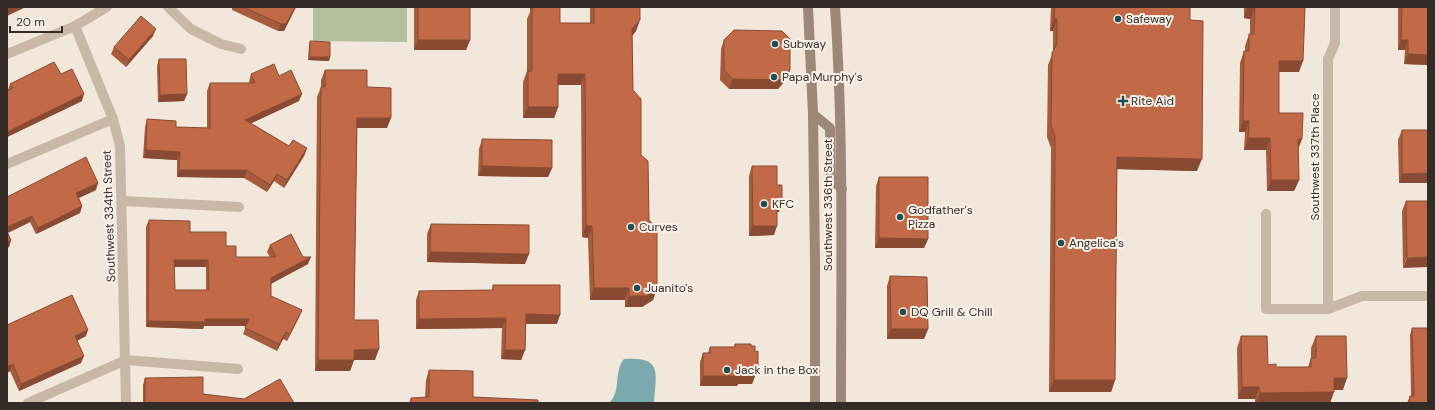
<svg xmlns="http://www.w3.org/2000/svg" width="1435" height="410" viewBox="0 0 1435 410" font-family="'DM Sans',sans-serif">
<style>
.green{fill:#b2bf9b}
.water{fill:#7ba9ad}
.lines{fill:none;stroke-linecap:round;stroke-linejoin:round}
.street{stroke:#c9b8a7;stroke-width:10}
.secondary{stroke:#9c8779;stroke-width:10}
.wall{fill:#a75b3d;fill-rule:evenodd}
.shaded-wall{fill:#884a32}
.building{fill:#c26a47;stroke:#884a32;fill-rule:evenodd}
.poi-dot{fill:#1e4f55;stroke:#f9f1e7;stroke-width:1.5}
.labels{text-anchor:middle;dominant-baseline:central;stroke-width:4;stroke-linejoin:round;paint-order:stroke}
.poi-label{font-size:12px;fill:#352c27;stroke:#f9f1e7;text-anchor:start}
.street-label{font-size:12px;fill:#352c27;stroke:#f9f1e7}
</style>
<rect width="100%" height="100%" fill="#f1e7db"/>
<path class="green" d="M313 7H407V42L313 41Z"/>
<path class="water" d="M624 359C663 356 656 373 654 403H609C622 391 613 372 624 359Z"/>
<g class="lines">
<g class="street">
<path d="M168 7 191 29 221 44 241 49"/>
<path d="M75 26 113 119 120 146 126 403"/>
<path d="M7 54 75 26 107 7"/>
<path d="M7 164 113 119"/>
<path d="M123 201 239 207"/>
<path d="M1266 214V309H1328L1362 296H1428"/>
<path d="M1328 309V59L1335 43V7"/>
<path d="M28 403 126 360 238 369"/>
</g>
<g class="secondary">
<path d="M808 7 813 114 815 261V403"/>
<path d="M835 7C844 139 841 271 841 403"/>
<path d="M813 114 830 128 831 178 842 189"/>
</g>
</g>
<g class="wall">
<path d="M232 7H296L284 31H278L232 10Z"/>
<path d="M414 7H470V40L466 50H414Z"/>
<path d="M530 7H560V23H590V7H640L636 31 632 36 633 90 657 288 653 300 642 307H625V300H590L588 238 582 237 581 85H558V107L554 118H523V82L527 71V19L530 12Z"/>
<path d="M1051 7H1190V20L1197 171 1117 169 1115 380 1111 392H1049L1051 148 1047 137 1048 65 1053 52V31H1050Z"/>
<path d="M1244 7H1305L1299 72H1279V113L1298 150 1299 180 1294 191H1267L1266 150H1244L1245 132H1239L1240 63 1244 51H1245V46L1249 34H1250V19L1244 18Z"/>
<path d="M1398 7H1428V65L1404 64 1405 50H1398Z"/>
<path d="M153 36 126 67 111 54 114 47Z"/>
<path d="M724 40 790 70 786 80 778 89H729L720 80 721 49Z"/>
<path d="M310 41 330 57 329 61 308 60 309 45Z"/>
<path d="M159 59 187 94 184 101 158 102 157 66Z"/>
<path d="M325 70 367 87 387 128H357L354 320 375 360H354L350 371H315L317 97 321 87V80Z"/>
<path d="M61 74 82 101 7 137V91L8 90 10 84Z"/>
<path d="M251 74 279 76 299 101 251 123 289 146 307 148 304 156 284 188 274 181 267 192 244 178 177 177V160L143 158 145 127 147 119 176 127 207 128V91L210 83H249V82Z"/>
<path d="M1402 130H1428V183H1399L1398 140Z"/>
<path d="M482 139 552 168 548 177 478 176 479 149Z"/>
<path d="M752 166 777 185 779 212H777L774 235 749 236V176Z"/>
<path d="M879 177 928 239 924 248H875L876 186Z"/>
<path d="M96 190 79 198 82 206 80 213 36 234 30 222 8 233 11 240 9 247 7 248V197Z"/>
<path d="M1406 201H1428L1403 268 1402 211Z"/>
<path d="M149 220 190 232 226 246 236 257H270L267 252 270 245 303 257 308 264 271 284V296L302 310 299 317 287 341 283 339 277 351 243 334 246 326H204L203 329 146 327V227ZM174 267H206V290H175Z"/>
<path d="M431 224 525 264 427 262V234Z"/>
<path d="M890 276 928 329 924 339H887V286Z"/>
<path d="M493 285 557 324H526L525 350 521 360 501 359 502 328 416 329V300L419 291 492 290Z"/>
<path d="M7 325 86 336 77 341 81 363 19 391 10 371 7 373Z"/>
<path d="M1412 328 1428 403H1407L1410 396H1411L1410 335Z"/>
<path d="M1241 336 1268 365 1276 367H1308L1311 358V348L1316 336 1343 390H1334L1330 403H1255V399H1238L1237 348Z"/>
<path d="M735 344 751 346 755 352 758 368 752 384H738L737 386H700V362L703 353H708L710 347H734Z"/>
<path d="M429 370 473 397 538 403H409L411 398H425L426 380Z"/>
<path d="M145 378 203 394 244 399 294 403H143V385Z"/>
</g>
<g class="shaded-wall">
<path d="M14 7H26L7 16V13L8 9Z"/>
<path d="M295 7H296L284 31H278L281 24Z"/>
<path d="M1248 7H1255L1250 19 1244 18Z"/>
<path d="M1054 19H1057L1053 31H1050Z"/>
<path d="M640 20 636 31 628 41 632 29Z"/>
<path d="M156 29 153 36 126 67 129 60Z"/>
<path d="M418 40H470L466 50H414Z"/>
<path d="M1401 40H1408L1405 50H1398Z"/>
<path d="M1408 54 1428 55V65L1404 64Z"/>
<path d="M310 57H330L329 61 308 60Z"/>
<path d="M1279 61H1303L1299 72H1275Z"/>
<path d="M790 70 786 80 778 89H729L733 79Z"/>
<path d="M558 74H585L581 85H554Z"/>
<path d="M84 94 82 101 7 137V132Z"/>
<path d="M187 94 184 101 158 102 160 95Z"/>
<path d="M302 94 299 101 243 127 245 120Z"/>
<path d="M528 107H558L554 118H523Z"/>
<path d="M357 118H391L387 128H353Z"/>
<path d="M1243 121H1249L1245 132H1239Z"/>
<path d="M1248 138H1270L1266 150H1244Z"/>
<path d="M1298 139H1302L1298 150Z"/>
<path d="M307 148 304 156 284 188 287 180Z"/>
<path d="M146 150 180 152 177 160 143 158Z"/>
<path d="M1117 157 1202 159 1197 171 1112 169Z"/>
<path d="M482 166 552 168 548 177 478 176Z"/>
<path d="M179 170H247L244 178 177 177Z"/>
<path d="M1428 173V183H1399L1402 174Z"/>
<path d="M277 174 274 181 267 192 270 185Z"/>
<path d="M1271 180H1299L1294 191H1267Z"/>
<path d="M98 183 96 190 74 200 76 193Z"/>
<path d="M777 203H782L779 212H774Z"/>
<path d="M82 206 80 213 36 234 38 228Z"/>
<path d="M32 216 30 222 7 233V227Z"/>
<path d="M586 226H592L588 238 582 237Z"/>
<path d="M753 226H777L774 235 749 236Z"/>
<path d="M879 238 928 239 924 248H875Z"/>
<path d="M11 240 9 247 7 248V242Z"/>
<path d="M430 252 529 254 525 264 427 262Z"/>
<path d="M311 257 308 264 268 285 271 278Z"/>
<path d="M1428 257V267L1403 268 1407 258Z"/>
<path d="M174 260H208L206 267H172Z"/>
<path d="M594 288H629L625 300H590Z"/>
<path d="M657 288 653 300 642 307H625L629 296Z"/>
<path d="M302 310 299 317 287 341 290 334Z"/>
<path d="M526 314 560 315 557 324H523Z"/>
<path d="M506 318 502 328 416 329 419 319Z"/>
<path d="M205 319H249L247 326H204L203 329 146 327 148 321Z"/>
<path d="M891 329H928L924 339H887Z"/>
<path d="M88 330 86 336 72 343 75 336Z"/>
<path d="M286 332 283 339 277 351 279 344Z"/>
<path d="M379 349 375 360H350L354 350Z"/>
<path d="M505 350H525L521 360 501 359Z"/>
<path d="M84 356 81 363 19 391 21 384Z"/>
<path d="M318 360H354L350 371H315Z"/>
<path d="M13 364 10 371 7 373V367Z"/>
<path d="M755 368H758L752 384H738L737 386H700L703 376 741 374Z"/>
<path d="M1334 378H1347L1343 390H1329Z"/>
<path d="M1054 380H1115L1111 392H1049Z"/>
<path d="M1242 387H1259L1255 399H1238Z"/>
<path d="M1334 392 1330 403H1256L1260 393Z"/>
</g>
<g class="building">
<path d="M7 7H14L8 9Z"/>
<path d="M243 7H295L286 24H281Z"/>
<rect x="418" y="7" width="52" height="33"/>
<path d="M534 7H560V23H594V7H640V20L632 29 633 90 641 99V155L648 161 649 220 657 229V288L647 296H629V288H594L592 226H586L585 74H558V107H528V71H532V8H534Z"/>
<path d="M1055 7H1190V20L1203 21 1202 159 1117 157 1115 380H1054L1055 136 1051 125 1052 53 1057 44V19H1054Z"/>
<path d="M1250 7H1305L1303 61H1279V113H1303L1302 139H1298L1299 180H1271L1270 138H1248L1249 121H1243L1244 51H1249V34H1254L1255 7Z"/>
<path d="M1402 7H1428V55L1408 54V40H1401Z"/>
<path d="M141 16 156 29 129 60 114 47Z"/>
<path d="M734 30 782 31 790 39V70L782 80 733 79 724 70V40Z"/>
<path d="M310 41 330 42V57H310Z"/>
<path d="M159 59H186L187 94 160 95Z"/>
<path d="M54 62 61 74 72 69 84 94 7 132V91L13 88 10 84Z"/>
<path d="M274 64 279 76 291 70 302 94 245 120 289 146 293 140 307 148 287 180 277 174 270 185 247 170H179L180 152 146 150 147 119 176 121V127L210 128V83H255L251 74Z"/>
<path d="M325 70H367V87L391 88V118H357L354 320H378L379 349 354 350V360H318L321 87H325Z"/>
<path d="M1402 130H1428V173L1402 174Z"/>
<path d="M482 139 552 140V168L482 166Z"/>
<path d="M86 157 98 183 76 193 82 206 38 228 32 216 7 227V197Z"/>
<path d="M752 166H777V185H782V203H777V226H753Z"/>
<path d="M879 177H928V239L879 238Z"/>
<path d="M1406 201H1428V257L1407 258Z"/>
<path d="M149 220 190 221V232H226V246H236V257H276L270 245 291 234 303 257H311L271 278V296L302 310 290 334 286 332 279 344 245 328 249 319H205V322L148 321ZM174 260H208L209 290H175Z"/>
<path d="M431 224 529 225V254L430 252Z"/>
<path d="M7 232 11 240 7 242Z"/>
<path d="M890 276 927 277 928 329H891Z"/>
<path d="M493 285H560V315L526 314 525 350H505L506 318 419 319V291L493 290Z"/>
<path d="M72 295 88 330 75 336 84 356 21 384 13 364 7 367V325Z"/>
<path d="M1412 328H1428V403H1409L1410 396H1414Z"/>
<path d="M1241 336H1267L1268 365 1276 364V367H1311V358H1316V336H1346L1347 378H1334V392L1260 393 1259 387H1242Z"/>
<path d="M735 344H751V346H755V352L758 351V368H755V374H741V376H703V353H710V347H735Z"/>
<path d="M429 370 473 371V397L538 400V403H411V398L429 397Z"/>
<path d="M203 377V394L244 399 280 379 294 403H145V378Z"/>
</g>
<g class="poi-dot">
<circle cx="1118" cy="19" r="4"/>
<circle cx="775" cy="44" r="4"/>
<circle cx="774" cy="77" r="4"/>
<path d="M1121 95h4v4h4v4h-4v4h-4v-4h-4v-4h4z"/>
<circle cx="764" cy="204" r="4"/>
<circle cx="900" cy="217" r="4"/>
<circle cx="631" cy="227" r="4"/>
<circle cx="1061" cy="243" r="4"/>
<circle cx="637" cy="288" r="4"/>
<circle cx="903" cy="312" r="4"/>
<circle cx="727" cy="370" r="4"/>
</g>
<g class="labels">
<g class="poi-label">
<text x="1126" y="19">Safeway</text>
<text x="783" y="44">Subway</text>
<text x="782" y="77">Papa Murphy's</text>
<text x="1131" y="101">Rite Aid</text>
<text x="772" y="204">KFC</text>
<text x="908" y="210">Godfather's<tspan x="908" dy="14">Pizza</tspan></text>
<text x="639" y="227">Curves</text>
<text x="1069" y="243">Angelica's</text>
<text x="645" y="288">Juanito's</text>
<text x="911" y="312">DQ Grill &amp; Chill</text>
<text x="735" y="370">Jack in the Box</text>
</g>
<g class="street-label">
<text transform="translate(1315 157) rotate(-90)">Southwest 337th Place</text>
<text transform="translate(828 205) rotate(-90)">Southwest 336th Street</text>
<text transform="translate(109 216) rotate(-92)">Southwest 334th Street</text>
</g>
</g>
<rect width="1435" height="410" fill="none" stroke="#352c27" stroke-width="16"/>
<path d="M10 26v6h52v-6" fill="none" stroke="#352c27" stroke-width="2"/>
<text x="16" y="26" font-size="12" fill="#352c27" stroke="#f9f1e7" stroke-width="3" paint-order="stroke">20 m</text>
</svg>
